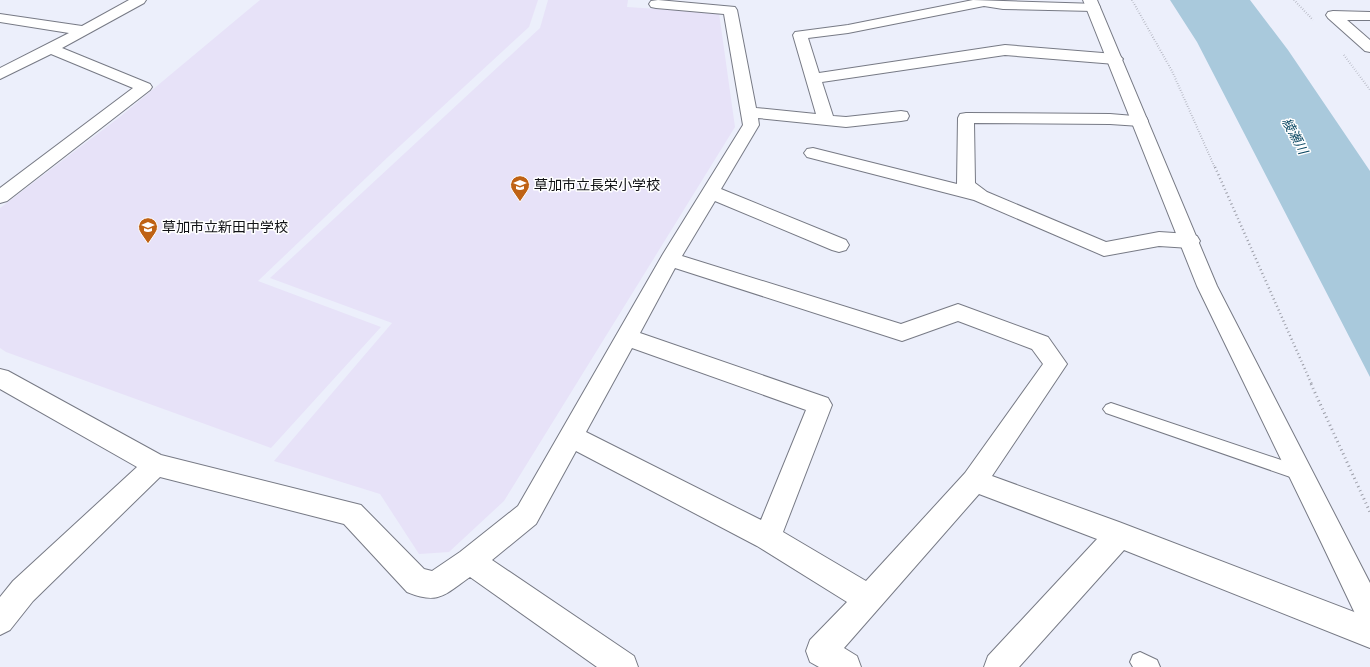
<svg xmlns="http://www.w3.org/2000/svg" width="1370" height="667" viewBox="0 0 1370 667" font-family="Roboto,'Noto Sans JP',sans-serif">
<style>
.education{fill:#e7e2f8}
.water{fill:#a9c9dc}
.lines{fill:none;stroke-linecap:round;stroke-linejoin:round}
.service-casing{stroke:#777a85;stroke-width:2}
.minor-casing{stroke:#777a85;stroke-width:2}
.tertiary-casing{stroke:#777a85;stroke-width:2}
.path-far2{stroke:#9c9ea8;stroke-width:2;stroke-dasharray:0.5 2;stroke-linecap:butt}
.path-far1{stroke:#9c9ea8;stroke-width:2.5;stroke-dasharray:1 3;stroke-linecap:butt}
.path{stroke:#9c9ea8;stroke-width:3;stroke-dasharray:1 3.5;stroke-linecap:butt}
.service{fill:#fff;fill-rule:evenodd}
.minor{fill:#fff;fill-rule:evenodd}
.tertiary{fill:#fff;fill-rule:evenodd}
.labels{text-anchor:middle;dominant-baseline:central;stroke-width:3;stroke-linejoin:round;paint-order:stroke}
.far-water-label{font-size:13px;font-style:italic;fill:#0c4863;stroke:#fff}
.poi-label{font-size:14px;fill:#111216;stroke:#fff;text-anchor:start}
</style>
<rect width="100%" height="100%" fill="#eceffb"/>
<g class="education">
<path d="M260 0H538L529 27 389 156 258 281 381 327 271 448 6 352 0 348V208L121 116Z"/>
<path d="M548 0H628L627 7 719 13 735 127 504 501 449 552 419 554 380 494 274 461 392 323 270 278 540 28Z"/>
</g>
<path class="water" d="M1170 0H1250L1288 50 1370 171V377L1197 42Z"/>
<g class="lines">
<g class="service-casing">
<g id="service">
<path d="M1111 403 1302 467 1308 469 1310 474 1308 479 1302 481 1106 413 1103 409 1106 405Z"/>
<path d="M1140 652 1157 660 1160 667H1133L1130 662 1133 655Z"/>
</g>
</g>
<g class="minor-casing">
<g id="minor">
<path d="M129 0H146L144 3 62 48 150 84 152 87 150 90 7 201 0 203V188L133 88 51 54 0 79V68L69 33 0 22V14L82 26Z"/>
<path d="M658 0 735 7 737 10 756 108 816 114 793 35 795 32 848 25 973 0 1098 4 1100 7 1098 10 1093 11 1003 9 984 6 848 33 808 38 819 73 1005 45 1115 54 1120 56 1123 59 1120 62 1115 64 1005 55 822 82 833 116 846 117 901 111 907 112 909 116 907 120 901 121 846 127 758 118 759 125 721 189 846 240 849 245 846 250 839 252 832 250 715 201 682 256 901 324 958 304 1048 337 1067 364 992 476 1119 522 1370 618V648L1124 550 1019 667H984L988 656 1097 539 979 494 844 648 857 656 861 667H819L810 662 806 651 810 640 847 602 757 546 576 451 536 524 492 560 634 656 638 667H597L470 577C444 595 439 605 407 592L344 524 160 477 33 601 10 630 0 635V597L13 581 137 467 0 389V369L8 371 161 455 361 505 424 569 432 571 460 552 518 506 663 254 743 125 724 14 656 8 651 7 649 4 651 1ZM675 268 902 341 958 321 1032 349 1043 364 965 473 866 581 783 532 832 405 828 398 640 333ZM632 348 806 410 761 520 586 432Z"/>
<path d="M1333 11 1370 12V20H1347L1370 40V52L1365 51 1328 18 1326 15 1328 12Z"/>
<path d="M966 113 1110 114 1146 117 1148 121 1146 125 1140 126 1110 124 974 123 975 183 987 192 1106 242 1159 232 1190 234 1197 236 1200 241 1197 246 1190 248 1159 246 1104 256 974 200 807 157 804 153 807 149 813 148 957 184 958 118 960 114Z"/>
</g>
</g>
<g class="tertiary-casing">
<path id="tertiary" d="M1083 0H1097L1217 286 1370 583V628L1360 624 1322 544 1197 286Z"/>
</g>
<g class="path-far2">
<path d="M1132 0 1172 71 1215 168"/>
<path d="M1294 0 1313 20"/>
<path d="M1344 55 1370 90"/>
</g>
<path class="path-far1" d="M1215 167 1312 385"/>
<path class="path" d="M1311 384 1370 512"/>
<use href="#service" class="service"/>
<use href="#minor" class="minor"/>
<use href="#tertiary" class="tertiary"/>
</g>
<defs>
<g id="school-pin" transform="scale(1)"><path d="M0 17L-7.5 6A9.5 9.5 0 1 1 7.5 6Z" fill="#bf6214" stroke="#fff"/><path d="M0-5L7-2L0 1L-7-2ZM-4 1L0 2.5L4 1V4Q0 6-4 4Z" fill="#fff"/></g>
</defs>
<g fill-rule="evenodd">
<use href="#school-pin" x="520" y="185"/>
<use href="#school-pin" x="148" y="227"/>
</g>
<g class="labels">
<g class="far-water-label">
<text transform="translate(1295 136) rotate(62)">綾瀬川</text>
</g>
<g class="poi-label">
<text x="534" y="185">草加市立長栄小学校</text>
<text x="162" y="227">草加市立新田中学校</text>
</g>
</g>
</svg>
